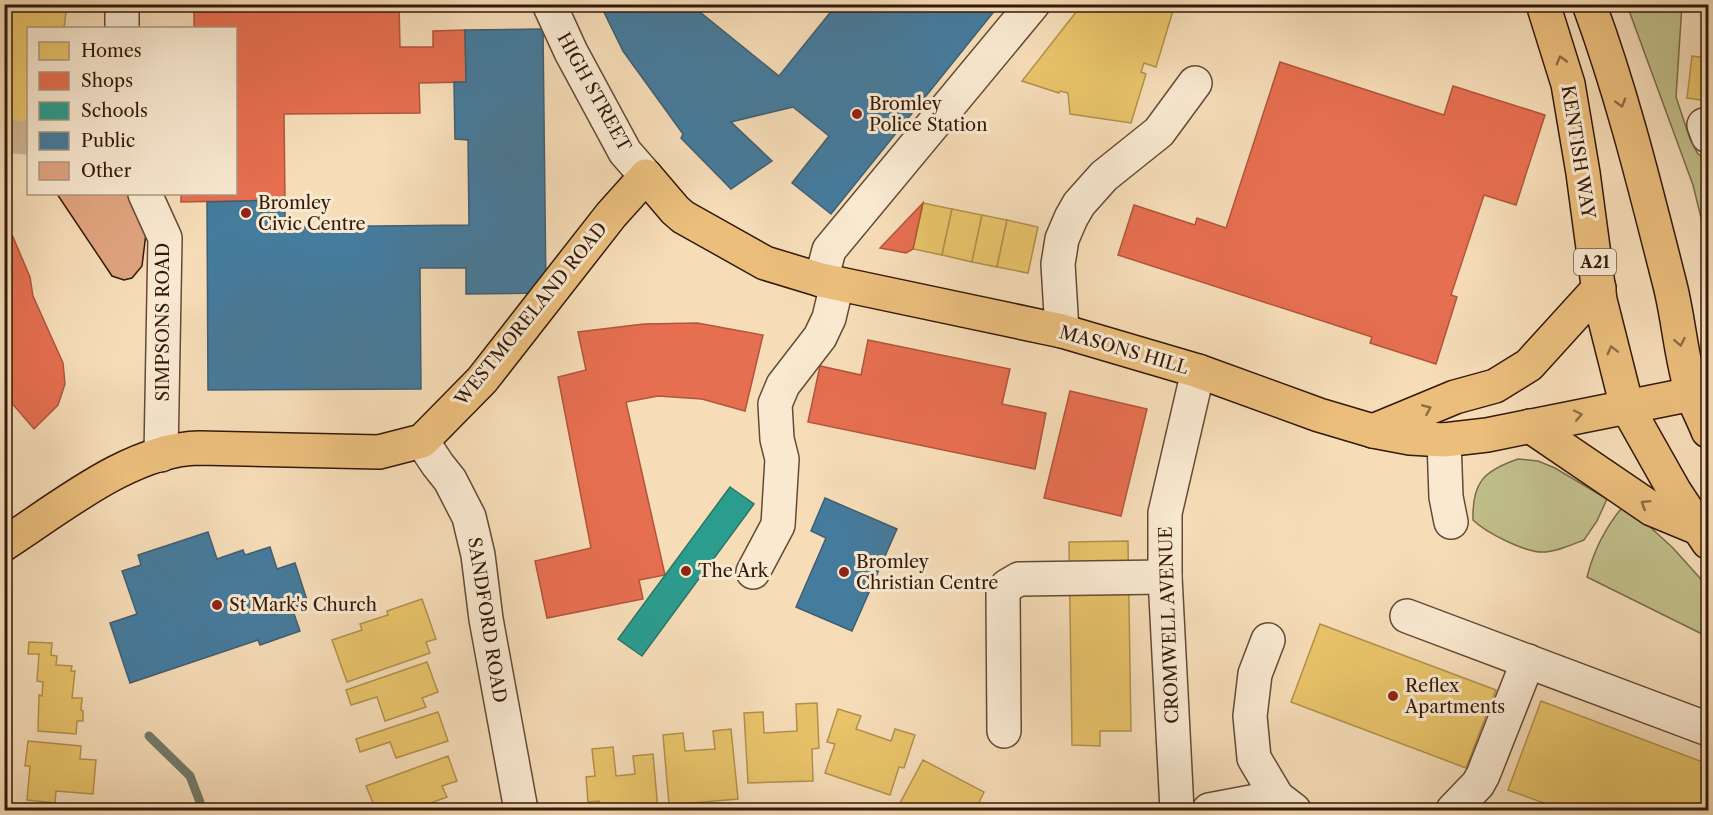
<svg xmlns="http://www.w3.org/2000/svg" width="1713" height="815" viewBox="0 0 1713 815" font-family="'Libre Caslon Text',serif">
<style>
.green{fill:#c1bf8b;stroke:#7a6c4a;stroke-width:1.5}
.homes{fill:#e9c46a;stroke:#b2914d;stroke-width:1.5}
.shops{fill:#e76f51;stroke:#b1553b;stroke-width:1.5}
.schools{fill:#2a9d8f;stroke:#2d7567;stroke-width:1.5}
.public{fill:#457b9d;stroke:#405e71;stroke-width:1.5}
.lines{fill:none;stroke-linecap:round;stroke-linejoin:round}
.stream{stroke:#737b6a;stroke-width:9}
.building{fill:#e1a480;stroke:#331909;stroke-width:1.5}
.minor-tunnel{stroke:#cfb695;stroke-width:33;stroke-dasharray:33 16;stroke-linecap:butt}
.minor-casing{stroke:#644a35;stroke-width:36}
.major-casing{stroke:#331909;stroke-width:36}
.minor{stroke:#f9e9d1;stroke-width:33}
.major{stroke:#ebbe7c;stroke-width:33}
.oneway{stroke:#8f6c42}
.poi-dot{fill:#8f2418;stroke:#f9e9d1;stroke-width:2}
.labels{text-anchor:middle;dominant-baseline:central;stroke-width:6;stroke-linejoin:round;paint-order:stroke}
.shield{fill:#f9e9d1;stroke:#6e5745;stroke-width:1.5}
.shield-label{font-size:16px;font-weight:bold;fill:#331909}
.street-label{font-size:18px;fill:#331909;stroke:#f9e9d1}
.poi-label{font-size:18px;fill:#331909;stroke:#f9e9d1;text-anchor:start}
</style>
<rect width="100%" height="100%" fill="#f6ddb8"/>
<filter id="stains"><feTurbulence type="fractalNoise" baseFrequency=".00333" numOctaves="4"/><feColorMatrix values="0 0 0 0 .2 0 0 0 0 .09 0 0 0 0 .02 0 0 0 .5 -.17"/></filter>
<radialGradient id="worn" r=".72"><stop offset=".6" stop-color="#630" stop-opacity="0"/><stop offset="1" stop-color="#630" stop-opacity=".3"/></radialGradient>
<g class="green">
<path d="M1627 5H1682L1676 97 1690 139 1698 154 1708 159V246L1693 185Z"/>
<path d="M1518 459 1538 461 1555 468 1607 499 1597 521 1584 540C1571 545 1556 552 1542 552 1524 552 1485 532 1473 520 1472 483 1483 471 1518 459Z"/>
<path d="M1625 504 1673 548 1708 587V637L1587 577C1594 549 1606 526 1625 504Z"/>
</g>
<g class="homes">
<path d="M4 4H67L64 28H28V135H17L4 113Z"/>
<path d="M1097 4H1175L1156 67 1144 63 1141 72 1146 74 1131 123 1070 114 1068 93 1060 91 1059 93 1022 81 1080 7H1097Z"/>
<path d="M1692 56 1708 58V101L1687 98Z"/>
<path d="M923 203 952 209 942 255 913 249Z"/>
<path d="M952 209 982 215 972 262 942 255Z"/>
<path d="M982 215 1007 220 997 267 972 262Z"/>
<path d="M1007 220 1038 227 1028 273 997 267Z"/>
<path d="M1128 541 1131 731H1100V746L1072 745 1069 542Z"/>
<path d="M422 599 436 639 426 642 430 653 347 682 332 640 362 630 360 624 388 615 387 611Z"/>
<path d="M1320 624 1496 690 1466 768 1291 702Z"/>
<path d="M29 642 52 643 51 655 57 656 56 665 72 666 71 671H75L72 698H82L81 710 83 711V721H77L76 734 38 731 39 695 42 696 43 682 37 681 39 654H28Z"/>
<path d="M427 662 438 692 422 698 426 707 385 721 377 697 351 705 346 690Z"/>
<path d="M1541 701 1708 764V810H1563L1508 790Z"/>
<path d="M817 703 819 748 812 749 813 781 748 783 744 713 763 712 764 733 797 731 796 704Z"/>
<path d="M838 709 861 716 856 729 891 741 895 729 915 735 904 768 899 767 890 795 825 773 835 744 827 742Z"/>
<path d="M438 712 448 741 396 758 390 742 360 752 356 739Z"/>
<path d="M731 729 738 799 669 805 663 735 683 733 685 751 715 749 713 731Z"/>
<path d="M28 741 81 746 80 759 96 760 93 794 56 791 55 803 27 800 30 766H25Z"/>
<path d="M613 747 616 776 635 774 633 756 653 754 658 810H588L600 808 599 801 588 802 586 777 595 776 592 749Z"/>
<path d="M448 756 457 781 442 786 447 797 412 810H402L400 805 387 810H376L366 786Z"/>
<path d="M923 760 984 792 975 810H910L899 805Z"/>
</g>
<g class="shops">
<path d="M194 4H399L400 47H433V31L465 30 466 82 419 83 420 113 284 114 285 200 181 202V194H236V28H194Z"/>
<path d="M1280 62 1444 115 1453 86 1545 115 1516 205 1484 195 1451 295 1457 297 1436 364 1370 343 1372 337 1118 255 1134 205 1195 225 1197 218 1226 228Z"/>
<path d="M923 203 913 249 906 253 880 248Z"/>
<path d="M4 226 13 237 30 277 33 296 63 363 65 384 58 405 34 429 4 394Z"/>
<path d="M697 323 763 335 745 411 702 399 658 396 626 402 665 575 639 580 643 599 547 618 535 561 591 548 558 377 586 370 578 332 644 324Z"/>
<path d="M868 340 1010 369 1002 404 1046 413 1035 469 808 422 820 366 861 375Z"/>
<path d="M1070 391 1147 409 1121 516 1044 498Z"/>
</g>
<path class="schools" d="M730 487 754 504 642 656 618 639Z"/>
<g class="public">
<path d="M600 4H698L695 8 779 76 837 4H1000L831 214 792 183 829 136 793 107 731 122 772 161 731 189 681 138 683 134 623 51Z"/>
<path d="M543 29 546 293 466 294V268H420L421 389 208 390 207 202 285 200V227L469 225 468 140 455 139 454 82H466L465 30Z"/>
<path d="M825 498 897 529 852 631 796 607 826 538 811 531Z"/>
<path d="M208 532 217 559 243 550 245 555 270 547 277 569 295 563 308 603 292 608 300 631 260 645 258 640 130 683 110 623 137 614 122 571 141 565 138 555Z"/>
</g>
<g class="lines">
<path class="stream" d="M149 736 190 776 203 810"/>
</g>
<g class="building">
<path d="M17 135H28V151L24 144Z"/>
<path d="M57 194H127L147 225 142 266 132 278 124 280 112 276Z"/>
</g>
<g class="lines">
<path class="minor-tunnel" d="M4 136 28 138"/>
<g class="minor-casing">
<g id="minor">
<path d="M122 4V28"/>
<path d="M549 4 571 52 625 152 646 176"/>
<path d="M1704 125 1708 136"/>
<path d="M145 194 165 238 161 455"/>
<path d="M821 280 829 250 1033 4"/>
<path d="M1062 331 1058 264 1062 239 1071 218 1079 204 1104 176 1159 132 1195 83"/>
<path d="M1444 440 1446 497 1451 522"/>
<path d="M422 441 438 465 450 480 469 517 478 555 486 619 521 810"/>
<path d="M753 572 778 525 782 459 777 439 775 404 783 385 820 337 829 318 837 284"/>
<path d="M1407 616 1708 729"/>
<path d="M1268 640 1255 674 1250 716 1254 758 1277 797 1294 810"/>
<path d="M1004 731 1003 594 1007 586 1019 579 1165 577"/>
<path d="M1177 810 1165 577V513L1198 371"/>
<path d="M1209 810 1277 797"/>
<path d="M1453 810 1478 784 1483 775 1528 661"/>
</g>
</g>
<g class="major-casing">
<g id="major">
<path d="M1543 4 1568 84 1583 173 1600 300 1627 407 1675 492 1708 542"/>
<path d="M1589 4C1623 96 1646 191 1670 285 1679 321 1681 358 1692 393 1696 406 1703 418 1708 431"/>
<path d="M1530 426 1652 509 1698 528"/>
<path d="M1373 431 1455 397 1495 386 1529 365 1599 288"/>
<path d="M4 544C60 508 131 449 199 448L379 452 422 441 482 380 611 215 646 176 675 210 683 217 765 263 821 280 1062 331 1198 371 1319 415 1373 431 1410 438 1444 440 1487 435 1692 394"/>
</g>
</g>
<use href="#minor" class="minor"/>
<use href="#major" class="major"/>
</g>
<defs><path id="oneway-chevron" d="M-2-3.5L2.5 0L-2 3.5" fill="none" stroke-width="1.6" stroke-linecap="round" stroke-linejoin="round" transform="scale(1.5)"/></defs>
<g class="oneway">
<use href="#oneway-chevron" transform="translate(1561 60) rotate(-106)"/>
<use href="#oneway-chevron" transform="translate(1621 103) rotate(74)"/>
<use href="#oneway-chevron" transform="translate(1680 342) rotate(79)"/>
<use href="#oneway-chevron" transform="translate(1612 350) rotate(-104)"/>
<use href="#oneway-chevron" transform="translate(1427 409) rotate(-23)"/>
<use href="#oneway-chevron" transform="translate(1578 415) rotate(-12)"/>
<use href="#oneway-chevron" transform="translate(1645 504) rotate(-148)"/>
</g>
<g class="poi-dot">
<circle cx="857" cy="114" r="6"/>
<circle cx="246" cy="213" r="6"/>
<circle cx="686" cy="571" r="6"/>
<circle cx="844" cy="572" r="6"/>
<circle cx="217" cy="605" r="6"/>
<circle cx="1393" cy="696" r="6"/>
</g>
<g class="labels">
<rect class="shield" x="1574" y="249" width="42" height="26" rx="4.5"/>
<g class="shield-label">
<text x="1595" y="262">A21</text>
</g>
<g class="street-label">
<text transform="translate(594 92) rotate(61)">HIGH STREET</text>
<text transform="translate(1578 152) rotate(81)">KENTISH WAY</text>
<text transform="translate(531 314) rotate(-51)">WESTMORELAND ROAD</text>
<text transform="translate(163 322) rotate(-90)">SIMPSONS ROAD</text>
<text transform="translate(1124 350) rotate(16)">MASONS HILL</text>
<text transform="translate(487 620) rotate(81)">SANDFORD ROAD</text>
<text transform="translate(1169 625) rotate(-92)">CROMWELL AVENUE</text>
</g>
<g class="poi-label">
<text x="869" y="104">Bromley<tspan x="869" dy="21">Police Station</tspan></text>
<text x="258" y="203">Bromley<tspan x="258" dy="21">Civic Centre</tspan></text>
<text x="856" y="562">Bromley<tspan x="856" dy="21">Christian Centre</tspan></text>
<text x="698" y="571">The Ark</text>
<text x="229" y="605">St Mark's Church</text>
<text x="1405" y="686">Reflex<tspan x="1405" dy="21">Apartments</tspan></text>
</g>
</g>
<rect width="1713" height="815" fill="none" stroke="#f6ddb8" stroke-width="24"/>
<rect x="6" y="6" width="1701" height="803" fill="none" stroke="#331909" stroke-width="3"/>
<rect x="12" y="12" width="1689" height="791" fill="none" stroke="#331909" stroke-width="1.5"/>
<rect x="27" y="27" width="210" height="168" fill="#f9e9d1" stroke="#aa9681" stroke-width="1.5"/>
<rect x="39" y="42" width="30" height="18" fill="#e9c46a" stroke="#aa9681" stroke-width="1.5"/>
<text x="81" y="57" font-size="18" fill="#331909">Homes</text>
<rect x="39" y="72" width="30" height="18" fill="#e76f51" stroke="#aa9681" stroke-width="1.5"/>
<text x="81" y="87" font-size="18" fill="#331909">Shops</text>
<rect x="39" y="102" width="30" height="18" fill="#2a9d8f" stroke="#aa9681" stroke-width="1.5"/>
<text x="81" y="117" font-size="18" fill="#331909">Schools</text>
<rect x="39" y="132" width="30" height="18" fill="#457b9d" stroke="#aa9681" stroke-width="1.5"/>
<text x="81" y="147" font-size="18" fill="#331909">Public</text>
<rect x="39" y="162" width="30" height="18" fill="#e1a480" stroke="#aa9681" stroke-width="1.5"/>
<text x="81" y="177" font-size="18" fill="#331909">Other</text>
<rect width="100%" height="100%" filter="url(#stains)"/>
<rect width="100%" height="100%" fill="url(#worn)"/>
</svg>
